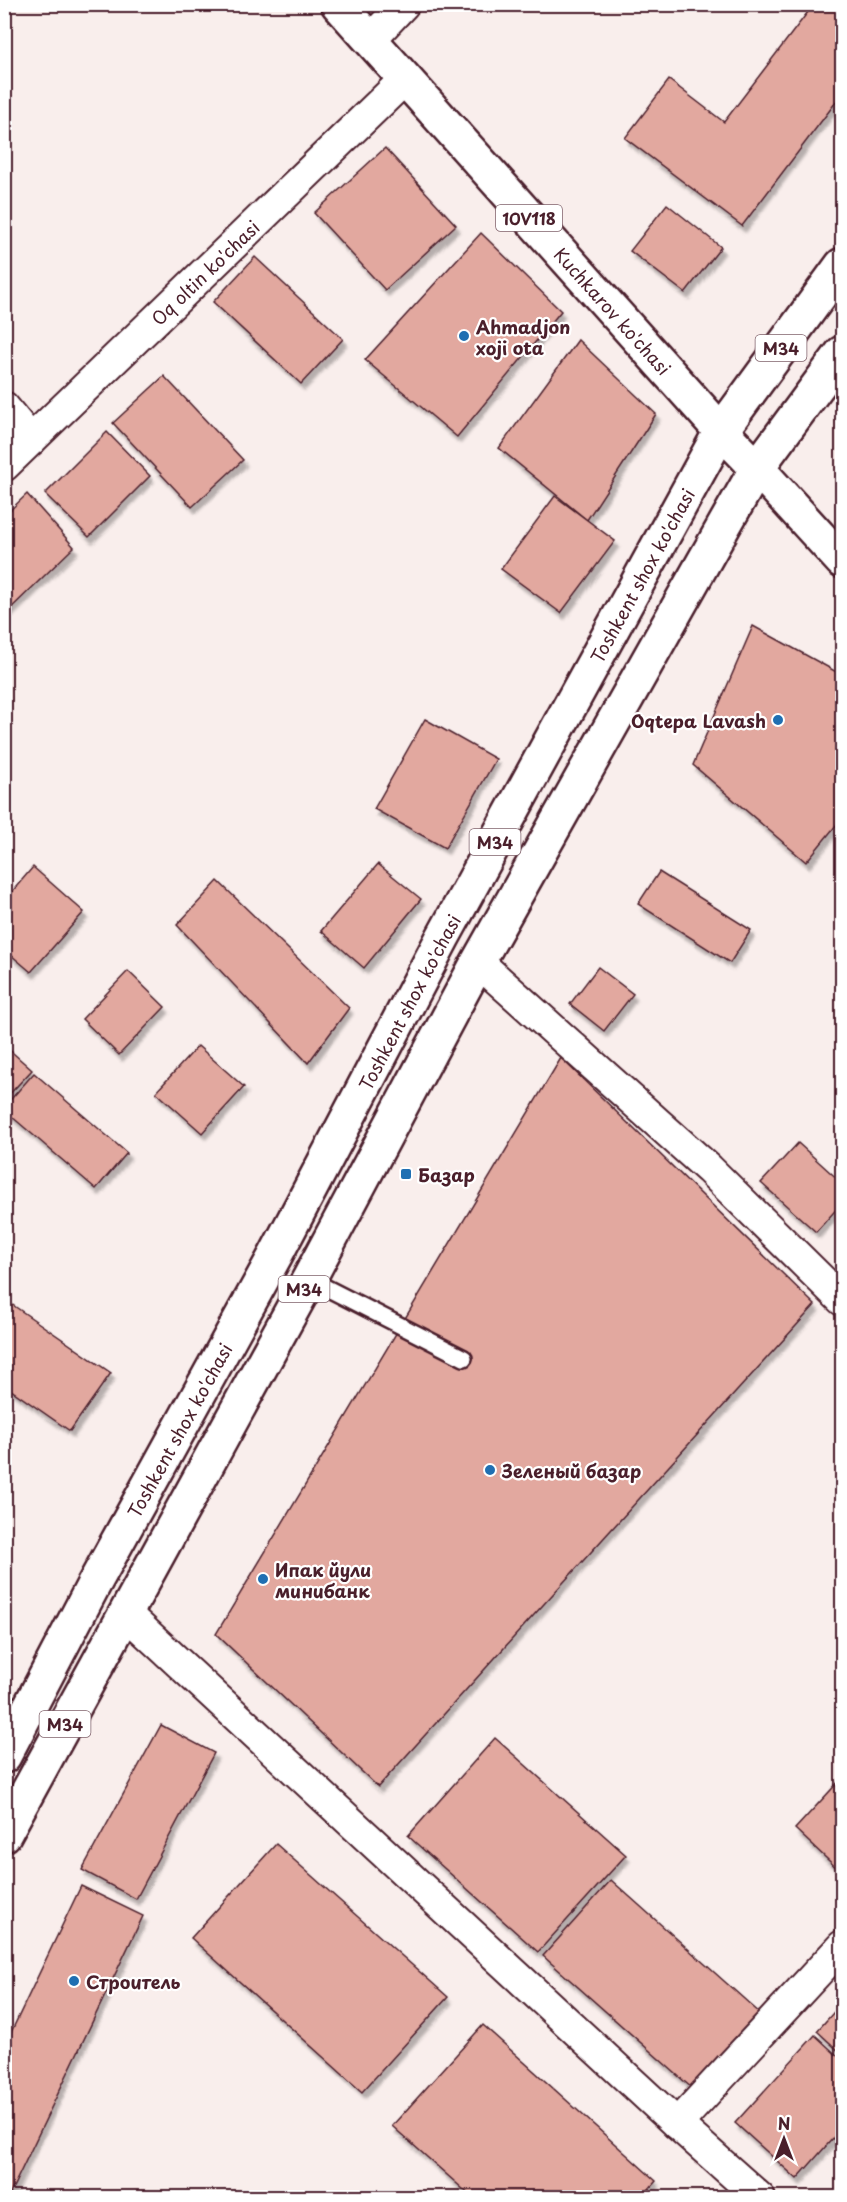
<svg xmlns="http://www.w3.org/2000/svg" width="847" height="2202" viewBox="0 0 847 2202" font-family="'Playpen Sans',sans-serif">
<style>
.building{fill:#e2a89f;stroke:#4a1f2b;stroke-width:1.5;filter:url(#shadow)}
.lines{fill:none;stroke-linecap:round;stroke-linejoin:round}
.service-casing{stroke:#4a1f2b;stroke-width:20}
.minor-casing{stroke:#4a1f2b;stroke-width:34}
.secondary-casing{stroke:#4a1f2b;stroke-width:38}
.primary-casing{stroke:#4a1f2b;stroke-width:38}
.service{stroke:#fff;stroke-width:15}
.minor{stroke:#fff;stroke-width:30}
.secondary{stroke:#fff;stroke-width:33}
.primary{stroke:#fff;stroke-width:33}
.poi-dot{fill:#1f6fb2;stroke:#fff;stroke-width:2}
.labels{text-anchor:middle;dominant-baseline:central;stroke-width:4.5;stroke-linejoin:round;paint-order:stroke}
.shield{fill:#fff;stroke:#80626b;stroke-width:1.5}
.shield-label{font-size:16px;font-weight:bold;fill:#4a1f2b}
.street-label{font-size:18px;fill:#4a1f2b;stroke:#fff}
.poi-label{font-size:18px;font-weight:bold;fill:#4a1f2b;stroke:#fff;text-anchor:start}
</style>
<defs>
<filter id="shadow"><feDropShadow dx="3.5" dy="6" stdDeviation="1.5" flood-color="#0004"/></filter>
</defs>
<rect width="100%" height="100%" fill="#f9eeec"/>
<filter id="ink" filterUnits="userSpaceOnUse"><feTurbulence type="fractalNoise" baseFrequency=".0167" numOctaves="2"/><feDisplacementMap in="SourceGraphic" scale="12" xChannelSelector="R" yChannelSelector="G"/><feConvolveMatrix kernelMatrix="1 2 1 2 8 2 1 2 1" color-interpolation-filters="sRGB"/></filter>
<g filter="url(#ink)">
<g class="building">
<path d="M814 4H842V94L742 226 625 138 669 80 724 122Z"/>
<path d="M385 148 456 225 385 290 314 213Z"/>
<path d="M667 204 721 247 685 293 630 251Z"/>
<path d="M481 233 561 311 457 437 365 360Z"/>
<path d="M255 257 343 339 301 384 213 302Z"/>
<path d="M578 340 656 414 587 520 499 448Z"/>
<path d="M164 376 243 460 192 507 113 423Z"/>
<path d="M107 432 150 476 89 537 45 494Z"/>
<path d="M27 494 74 547 4 615V516Z"/>
<path d="M555 496 615 541 561 613 501 569Z"/>
<path d="M753 626 842 675V818L806 862 693 765Z"/>
<path d="M425 719 496 759 445 848 374 809Z"/>
<path d="M378 864 421 899 364 968 321 931Z"/>
<path d="M33 867 84 912 31 972 4 949V901Z"/>
<path d="M659 872 751 930 730 963 638 904Z"/>
<path d="M218 881 349 1008 308 1063 177 925Z"/>
<path d="M598 967 633 994 604 1031 570 1004Z"/>
<path d="M128 971 165 1007 119 1055 82 1019Z"/>
<path d="M4 1045 32 1070 4 1100Z"/>
<path d="M198 1046 244 1087 202 1133 156 1092Z"/>
<path d="M561 1058 815 1305 378 1787 216 1634Z"/>
<path d="M34 1073 127 1153 96 1189 4 1110V1107Z"/>
<path d="M798 1143 842 1183V1203L816 1232 761 1183Z"/>
<path d="M4 1299 111 1373 70 1431 4 1385Z"/>
<path d="M161 1725 214 1753 136 1899 82 1870Z"/>
<path d="M495 1738 626 1855 538 1952 408 1836Z"/>
<path d="M842 1778V1873L795 1829Z"/>
<path d="M276 1844 448 1997 362 2092 191 1938Z"/>
<path d="M611 1880 762 2015 694 2090 543 1956Z"/>
<path d="M81 1886 143 1916 8 2198H4V2047Z"/>
<path d="M842 2003V2054L817 2031Z"/>
<path d="M483 2025 656 2181 641 2198H473L392 2126Z"/>
<path d="M815 2035 842 2060V2128L797 2179 735 2123Z"/>
</g>
<g class="lines">
<g class="service-casing">
<path id="service" d="M309 1279 464 1358"/>
</g>
<g class="minor-casing">
<g id="minor">
<path d="M370 40 404 4"/>
<path d="M4 407 31 440"/>
<path id="s1" d="M4 466 405 79"/>
<path d="M478 962 709 1169 842 1300"/>
<path d="M125 1613 677 2124 760 2198"/>
<path d="M677 2124 842 1946"/>
</g>
</g>
<g class="secondary-casing">
<path id="secondary" d="M757 468 842 561"/>
</g>
<g class="primary-casing">
<g id="primary">
<path id="s2" d="M338 4 721 431 757 468"/>
<path id="s3" d="M4 1756 93 1586 275 1256 443 937 721 431 842 265"/>
<path d="M4 1835 309 1279 478 962 725 524 757 468 842 353"/>
</g>
</g>
<use href="#service" class="service"/>
<use href="#minor" class="minor"/>
<use href="#secondary" class="secondary"/>
<use href="#primary" class="primary"/>
</g>
</g>
<g class="poi-dot">
<circle cx="464" cy="336" r="6"/>
<circle cx="778" cy="720" r="6"/>
<rect x="400" y="1168" width="12" height="12" rx="3"/>
<circle cx="490" cy="1470" r="6"/>
<circle cx="263" cy="1579" r="6"/>
<circle cx="74" cy="1981" r="6"/>
</g>
<g class="labels">
<g class="shield">
<rect x="496" y="205" width="66" height="26" rx="4.5"/>
<rect x="755.5" y="335" width="51" height="26" rx="4.5"/>
<rect x="469.5" y="829" width="51" height="26" rx="4.5"/>
<rect x="278.5" y="1276" width="51" height="26" rx="4.5"/>
<rect x="39.5" y="1711" width="51" height="26" rx="4.5"/>
</g>
<g class="shield-label">
<text x="529" y="218">10V118</text>
<text x="781" y="348">M34</text>
<text x="495" y="842">M34</text>
<text x="304" y="1289">M34</text>
<text x="65" y="1724">M34</text>
</g>
<g class="street-label">
<text stroke="none"><textPath href="#s1" startOffset="279">Oq oltin ko'chasi</textPath></text>
<text stroke="none"><textPath href="#s2" startOffset="412">Kuchkarov ko'chasi</textPath></text>
<text stroke="none"><textPath href="#s3" startOffset="1342">Toshkent shox ko'chasi</textPath></text>
<text stroke="none"><textPath href="#s3" startOffset="856">Toshkent shox ko'chasi</textPath></text>
<text stroke="none"><textPath href="#s3" startOffset="370">Toshkent shox ko'chasi</textPath></text>
</g>
<g class="poi-label">
<text x="476" y="326">Ahmadjon<tspan x="476" dy="21">xoji ota</tspan></text>
<text x="766" y="720" text-anchor="end">Oqtepa Lavash</text>
<text x="418" y="1174">Базар</text>
<text x="502" y="1470">Зеленый базар</text>
<text x="275" y="1569">Ипак йули<tspan x="275" dy="21">минибанк</tspan></text>
<text x="86" y="1981">Строитель</text>
</g>
</g>
<rect width="847" height="2202" fill="none" stroke="#fff" stroke-width="24"/>
<rect x="12" y="12" width="823" height="2178" fill="none" stroke="#4a1f2b" stroke-width="2" filter="url(#ink)"/>
<g transform="translate(784 2139)" stroke="#ffffff" stroke-width="4.5" paint-order="stroke">
<path d="M0-4.5L10 22L0 15L-10 22Z" fill="#4a1f2b"/>
<text y="-9" font-size="16" font-weight="bold" text-anchor="middle" fill="#4a1f2b">N</text>
</g>
</svg>
